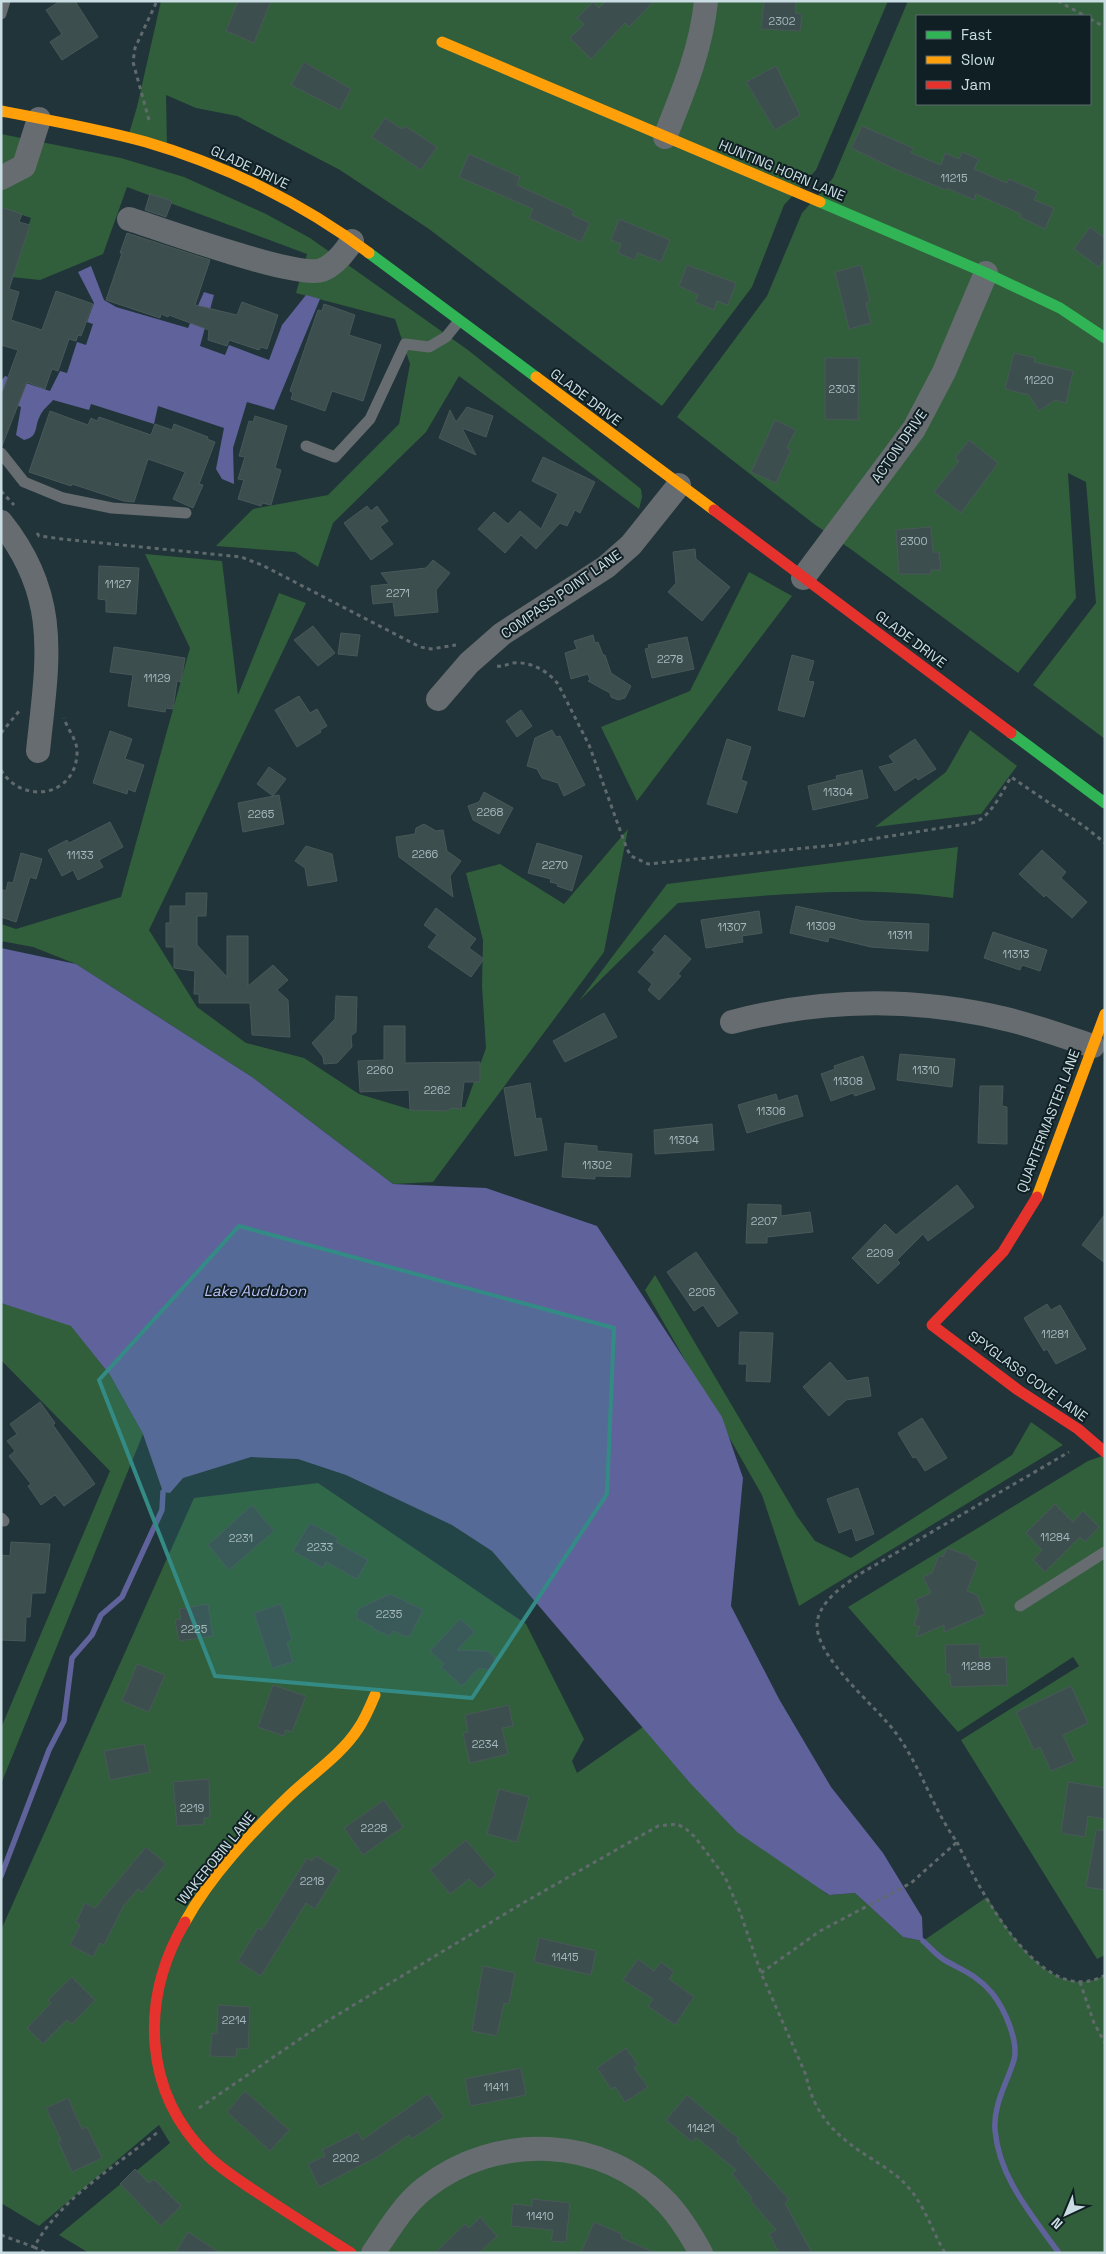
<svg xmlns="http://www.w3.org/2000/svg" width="1106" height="2254" viewBox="0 0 1106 2254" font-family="'Space Grotesk',sans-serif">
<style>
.green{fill:#315f3b;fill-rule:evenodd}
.water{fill:#60629b}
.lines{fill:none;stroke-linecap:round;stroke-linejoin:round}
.stream{stroke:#60629b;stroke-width:5.5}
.building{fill:#3d4e4f;stroke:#495859}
.path{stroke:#606a6d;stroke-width:3;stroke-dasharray:4 4;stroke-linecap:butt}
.lane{stroke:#676c70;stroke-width:11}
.street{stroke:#676c70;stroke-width:24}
.fast{stroke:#30b455;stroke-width:11}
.slow{stroke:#ff9f0a;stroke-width:11}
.jam{stroke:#e5322d;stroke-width:11}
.marked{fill:#348b85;fill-opacity:0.2;stroke:#348b85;stroke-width:4;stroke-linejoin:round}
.labels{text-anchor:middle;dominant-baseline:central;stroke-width:4;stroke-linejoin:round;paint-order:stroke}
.number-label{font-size:11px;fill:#a7b9bd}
.street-label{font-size:14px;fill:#cadde2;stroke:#101f23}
.water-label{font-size:15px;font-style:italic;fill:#babcf2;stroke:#101f23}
</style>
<rect width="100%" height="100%" fill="#213439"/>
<g class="green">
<path d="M161 1H888L816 170 784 205 752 287 662 406 429 229 340 170 237 116 196 108 166 95 167 148 128 137 137 107Z"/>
<path d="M908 1H1105V739L1033 685 1096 603 1086 482 1068 473 1076 598 1018 673 852 550 814 524 677 417 767 296 802 213 833 178ZM917 16H1090V104H917Z"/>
<path d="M1 134 121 158 184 177 266 214 310 238 468 350 641 489 642 497 639 509 459 376 426 432 333 523 318 567 295 552 216 546 253 509 328 495 399 424 410 364 395 319 296 293 307 254 127 187 103 254 40 280 11 277 31 218 1 208Z"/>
<path d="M145 554 222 561 238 695 279 593 306 603 149 930 197 1007 246 1043 304 1058 359 1094 409 1109 465 1107 486 1048 482 986 483 940 466 873 500 864 564 904 628 829 604 952 433 1182 393 1184 252 1077 76 964 33 947 1 941V924L16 929 121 897 190 648Z"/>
<path d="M749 572 792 596 637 801 601 727 690 691Z"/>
<path d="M970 730 1017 766 981 814 875 827 946 772Z"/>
<path d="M958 847 953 898C863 885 768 895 678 903L579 1001 667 884Z"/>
<path d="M655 1275 797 1516 815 1541 851 1558 1012 1455 1031 1422 1063 1445 799 1606 762 1495 645 1290Z"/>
<path d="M1 1303 71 1325 110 1375 143 1434 1 1784V1728L110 1471 1 1360Z"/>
<path d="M1105 1455V1955L1097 1959 961 1740 1079 1666 1073 1657 958 1732 848 1607 1088 1461Z"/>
<path d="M318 1483 526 1624 584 1739 572 1761 577 1773 643 1727 689 1782 828 1895 855 1893 903 1937 923 1941 987 1897C1009 1934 1054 2004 1105 1975V2253H89L59 2235 170 2143 159 2125 39 2226 1 2203V1930L194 1498Z"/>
</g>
<g class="water">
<path d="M91 266 104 300 116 307 188 328 204 292 214 295 200 346 225 355 229 345 269 360 282 325 306 295 320 299 274 410 247 402 233 448 234 484 222 479 216 469 224 428 158 406 154 424 91 404 89 410 53 400C49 405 42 410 40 416 34 427 39 437 24 440L16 435 21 407 1 399V381L5 376 50 391 60 371 67 373 77 342 86 345 93 324 87 322 94 303 78 272Z"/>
<path d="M1 948 76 964 252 1077 393 1184 486 1188 597 1226 722 1417 743 1478 731 1606 779 1699 831 1787 883 1853 922 1917 923 1941 903 1937 855 1893 829 1895 737 1832 689 1782 492 1551 452 1525 346 1475 298 1459 251 1457 183 1478 170 1493 163 1492 143 1434 110 1375 71 1326 1 1303Z"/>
</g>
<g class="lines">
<g class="stream">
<path d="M1 1876 49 1750 64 1721 72 1658 92 1635 101 1615 122 1597 162 1510 163 1492"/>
<path d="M923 1941C930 1947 937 1956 946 1961 964 1971 978 1976 992 1993 1004 2008 1019 2041 1014 2060 1007 2083 993 2105 995 2130 999 2178 1032 2215 1059 2253"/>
</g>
</g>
<g class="building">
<path d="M60 1H75L98 37 62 60 50 42 62 34 46 10Z"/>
<path d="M238 1H271L254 43 226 31Z"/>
<path d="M606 1H654L629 27 625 23 591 59 570 38 584 24 577 18 593 2 599 8Z"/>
<path d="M764 1H796L795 13 802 14 800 31 761 29Z"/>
<path d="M304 62 351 89 340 110 291 85Z"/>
<path d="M776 66 800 115 775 130 746 82Z"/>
<path d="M385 118 402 129 405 126 437 147 421 170 372 137Z"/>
<path d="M862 126 913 148 911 153 941 165 945 153 959 159 962 152 979 159 974 169 1007 183 1009 179 1038 192 1034 200 1054 208 1045 229 1020 217 1021 214 976 194 974 200 947 188 946 190 897 170 851 148Z"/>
<path d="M469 154 520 177 517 185 574 211 572 215 590 223 581 242 529 218 533 209 459 177Z"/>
<path d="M150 194 172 201 166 217 145 210Z"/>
<path d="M1 207 22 214 19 222 30 225 9 289 19 292 11 320 42 330 56 291 93 304 81 336 78 335 76 341 69 339 58 371 52 369 45 389 27 382 2 446 1 396 18 350 1 345Z"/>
<path d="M619 219 670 240 661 262 638 253 635 260 618 253 621 244 611 240Z"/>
<path d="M1090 227 1105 238V258L1099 267 1074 249Z"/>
<path d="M127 233 210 260 195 305 237 315 242 302 278 315 267 349 261 347 259 350 229 340 227 346 208 340 209 330 169 315 168 317 161 314 160 318 106 300 122 253H120Z"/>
<path d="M687 265 736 283 728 305 717 301 714 310 695 302 698 295 679 286Z"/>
<path d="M861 265 870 302 866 303 871 323 849 329 835 272Z"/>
<path d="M324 304 355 315 349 335 381 345 363 401 332 391 325 411 291 399 293 393 290 391 318 310 322 311Z"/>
<path d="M1014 353 1035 358 1034 362 1073 371 1066 403 1055 400 1039 411 1029 395 1005 389Z"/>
<path d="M825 358H859L858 420 825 419Z"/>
<path d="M467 407 493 416 486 437 462 428 476 455 439 438 450 410 456 422Z"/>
<path d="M50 411 88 425 91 418 97 421 99 417 151 435 155 424 172 430 174 424 208 437 207 439 215 442 199 484 203 485 193 508 173 499 185 472 148 459 134 502 124 501 72 484 71 486 29 472Z"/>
<path d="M255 416 287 426 275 468 281 470 271 505 262 503 261 506 238 499 244 480 238 479 245 457 239 456 249 421 253 422Z"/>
<path d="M775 420 796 430 787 448 791 450 776 483 751 472Z"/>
<path d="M969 440 998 463 961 513 934 492 959 461 955 458Z"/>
<path d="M543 457 595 482 580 513 575 510 567 526 560 523 536 549 521 535 505 553 478 529 494 512 508 524 520 511 541 529 558 494 532 481Z"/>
<path d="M367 506 371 511 377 506 388 521 380 527 393 544 371 560 344 523Z"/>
<path d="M931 527 933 552H939L941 570H931V574H899L896 530Z"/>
<path d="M695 549 696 559 730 587 702 621 668 592 676 583 673 552Z"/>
<path d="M433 560 450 573 436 590 438 612 395 616 393 602 373 604 371 586 389 584 381 573 426 568Z"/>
<path d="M99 566 139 568 136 614 106 612V600L98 599Z"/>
<path d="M313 626 335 653 318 666 294 640Z"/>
<path d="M341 633 360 635 357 656 338 654Z"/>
<path d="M593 635 595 643 598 642 603 655H605L611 673 631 686 625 698 618 700 611 697 610 693 588 681 590 680 588 674 571 679 565 653 577 649 574 641Z"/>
<path d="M687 637 694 669 652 678 645 649 649 648 648 645Z"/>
<path d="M114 647 185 658 181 682 177 681 173 709 166 708 165 712 128 706 133 675 110 672Z"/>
<path d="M792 655 814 661 808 681 814 682 804 717 778 710Z"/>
<path d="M299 696 310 713 317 709 327 726 320 730 321 732 297 747 275 710Z"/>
<path d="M521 710 532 726 517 737 506 721Z"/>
<path d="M552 730 556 737 560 736 585 785 564 796 558 783 542 778 537 769 527 766 535 738Z"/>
<path d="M110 731 132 739 125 759 144 765 135 792 128 789 127 794 93 783Z"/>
<path d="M727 739 751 747 741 780 747 782 737 813 707 804Z"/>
<path d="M915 739 936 769 918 780 916 777 895 791 879 767 894 763 889 756Z"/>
<path d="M269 767 286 779 273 796 257 784Z"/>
<path d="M862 770 868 798 813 810 808 786 837 779 836 776Z"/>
<path d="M484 792 513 808 499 834 473 820 468 806 479 802Z"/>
<path d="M279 795 284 824 243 832 238 803Z"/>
<path d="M110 822 123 847 99 860 103 867 78 880 73 870 62 876 48 850 67 840 69 843Z"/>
<path d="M424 824 436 831 443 830 447 851 461 861 450 876 453 897 399 857 396 837 415 834 416 828Z"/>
<path d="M537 843 582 856 572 891 557 886 558 884 550 882 551 879 528 873Z"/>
<path d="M306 846 332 854 337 881 308 886 305 868 295 861Z"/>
<path d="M1042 850 1066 872 1061 878 1087 902 1072 918 1046 895 1044 897 1019 874Z"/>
<path d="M21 853 42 859 36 879 30 877 16 922 1 917V889L6 891 8 882 13 883Z"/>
<path d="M186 893H207L206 916H197V945L227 977V936H248V986L273 965 288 980 277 990 288 1000 290 1037 252 1035 250 1003H199V994H194L195 971 174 968V947H166V923H170V906H186Z"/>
<path d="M796 906 863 921 929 924 928 951 871 947 829 937 828 942 790 933Z"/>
<path d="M436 908 476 939 469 948 484 959 471 977 428 947 437 935 424 925Z"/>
<path d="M759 911 762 933 742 936 743 942 706 948 701 920Z"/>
<path d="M993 932 1047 950 1040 971 1022 965 1020 970 984 958Z"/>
<path d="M665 935 691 959 678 974 681 976 659 1000 648 990 652 984 638 972 655 952 652 950Z"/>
<path d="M336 996 357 997 356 1032 351 1036 352 1047 337 1063 324 1064 323 1057 312 1043 335 1019Z"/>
<path d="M604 1013 617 1037 565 1062 553 1041Z"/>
<path d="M384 1026H405V1063L480 1062V1082H464L461 1109 451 1108 448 1111 410 1110 409 1090 360 1092 358 1061 384 1060Z"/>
<path d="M900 1054 955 1059 952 1087 897 1080Z"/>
<path d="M863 1056 875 1089 855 1096 853 1093 831 1101 821 1074 835 1069 834 1066Z"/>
<path d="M530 1083 536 1119 541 1118 547 1150 515 1156 504 1088Z"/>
<path d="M980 1086H1003L1002 1106 1007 1107V1144L978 1143Z"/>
<path d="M776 1094 778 1101 797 1095 803 1116 747 1133 738 1105Z"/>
<path d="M712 1124 714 1150 655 1154 654 1130Z"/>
<path d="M565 1143 597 1146V1151L632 1154 630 1177 595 1176V1179L562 1177Z"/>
<path d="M957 1185 974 1207 928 1241 923 1234 897 1260 900 1263 878 1284 852 1258 885 1224 896 1235Z"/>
<path d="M748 1204 781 1205V1216L810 1212 813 1232 767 1237V1243H746Z"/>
<path d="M1105 1214V1263L1082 1245Z"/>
<path d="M696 1252 738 1313 718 1327 703 1305 694 1311 667 1272Z"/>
<path d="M1047 1304 1051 1310 1060 1305 1086 1349 1056 1364 1047 1349 1044 1351 1024 1318Z"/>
<path d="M740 1332 773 1333 770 1382 746 1381 747 1364H739Z"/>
<path d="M830 1362 847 1381 868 1377 871 1396 846 1400 829 1416 803 1387Z"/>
<path d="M40 1402 55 1423 53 1425 95 1484 64 1506 55 1495 41 1505 28 1486 31 1484 9 1456 15 1451 7 1441 17 1434 10 1424Z"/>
<path d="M922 1418 947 1458 925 1471 916 1457 913 1458 898 1433Z"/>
<path d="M858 1488 874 1534 856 1541 852 1528 839 1533 827 1499Z"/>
<path d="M1055 1504 1073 1522 1083 1511 1099 1527 1085 1542 1080 1537 1045 1572 1033 1560 1042 1550 1026 1533Z"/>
<path d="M252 1505 274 1531 229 1570 208 1545Z"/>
<path d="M310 1523 338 1538 336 1542 368 1560 357 1579 326 1562 323 1568 293 1551Z"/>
<path d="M11 1542 50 1544 45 1593H32L30 1617H26L25 1641 1 1640V1555L10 1556Z"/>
<path d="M947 1548 970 1556 969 1558 978 1562 967 1591 977 1595 985 1614 944 1632V1625L916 1637 920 1627 914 1625 919 1610 915 1600 931 1593 923 1577 932 1573 939 1555 943 1557Z"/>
<path d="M390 1594 423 1610 410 1636H404L393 1631 390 1636 373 1629V1627L357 1619V1612L360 1608Z"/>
<path d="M208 1604 213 1636 179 1641 175 1620 181 1619 179 1609Z"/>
<path d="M281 1604 292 1640 287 1642 293 1662 272 1668 254 1613Z"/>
<path d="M460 1619 475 1632 457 1650 487 1651 494 1656V1663L488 1670 479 1668 462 1686 441 1667 444 1664 429 1650H431Z"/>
<path d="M979 1644 980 1658 1006 1657 1007 1685 951 1687 950 1674H946L945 1645Z"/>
<path d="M137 1664 165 1675 149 1712 122 1701Z"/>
<path d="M273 1685 306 1696 292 1732 286 1730 284 1736 258 1727Z"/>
<path d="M1071 1686 1088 1723 1063 1735 1075 1761 1051 1771 1040 1747 1034 1750 1016 1712Z"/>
<path d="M509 1705 513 1726 502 1728 508 1754 470 1763 463 1733 468 1732 465 1715Z"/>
<path d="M144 1744 150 1772 110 1780 104 1751Z"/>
<path d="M209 1779 210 1818H204V1824L177 1826 173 1782Z"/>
<path d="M1068 1782 1105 1788V1819L1088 1816 1085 1837 1061 1833Z"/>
<path d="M499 1789 529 1797 517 1842 487 1834Z"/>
<path d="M384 1800 403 1827 363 1855 344 1828Z"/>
<path d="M1096 1830H1105V1890L1086 1887Z"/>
<path d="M466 1840 496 1875 480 1889 469 1879 450 1894 430 1870Z"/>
<path d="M146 1847 166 1864 142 1892 138 1889 124 1905 104 1945 100 1943 93 1957 70 1945 80 1925 76 1922 85 1903 95 1908Z"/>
<path d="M316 1856 339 1870 315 1909 306 1903 261 1976 238 1961 258 1928 262 1930 307 1858 312 1861Z"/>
<path d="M539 1938 596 1951 591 1975 534 1962Z"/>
<path d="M638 1959 654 1971 661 1962 674 1972 669 1979 694 1997 675 2025 648 2006 653 1999 623 1980Z"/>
<path d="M483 1966 515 1973 509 2004 504 2003 497 2036 472 2031Z"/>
<path d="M72 1977 95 2000 72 2024 67 2020 43 2044 27 2028 51 2003 48 2000Z"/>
<path d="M218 2005 250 2007 248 2049 237 2048 236 2057 210 2056 212 2033 217 2034Z"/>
<path d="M626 2048 638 2065 634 2068 648 2087 625 2102 615 2087 611 2089 597 2068Z"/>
<path d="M521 2068 526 2095 470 2106 465 2079Z"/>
<path d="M245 2091 289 2130 270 2151 227 2112Z"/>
<path d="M428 2094 444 2117 412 2139 409 2135 379 2156 319 2187 308 2164 325 2156 322 2150 358 2132 362 2140Z"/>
<path d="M687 2095 739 2139 737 2142 789 2199 785 2203 812 2253H779L769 2234 776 2230 750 2200 752 2198 732 2174 736 2170 696 2137 692 2142 666 2120Z"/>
<path d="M68 2098 82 2129 87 2127 102 2158 72 2172 58 2141 61 2140 46 2108Z"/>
<path d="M135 2169 149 2183 154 2179 181 2206 161 2226 120 2184Z"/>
<path d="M532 2199 570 2203 566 2242 551 2241 553 2230 511 2226 513 2204 532 2206Z"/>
<path d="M480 2217 497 2236 479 2253H435L465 2224 469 2228Z"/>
<path d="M594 2222 622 2234 621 2238 656 2253H581Z"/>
<path d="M188 2232 220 2253H175Z"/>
</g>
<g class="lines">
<g class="path">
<path d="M1058 1 1085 16"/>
<path d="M1090 19 1105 27"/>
<path d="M149 120 133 62 135 48 157 1"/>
<path d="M1 491 14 505"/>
<path d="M37 533 39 536 62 539 241 557 262 565 420 647 431 649 456 645"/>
<path d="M497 666C503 667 507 664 513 663 530 661 548 671 558 684L589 745 627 849 631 856 648 864 835 845 972 823C990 819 1002 792 1011 777L1085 827 1105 843"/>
<path d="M1 733 20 710"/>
<path d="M1 770C22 805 75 797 77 754 78 740 68 731 64 718"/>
<path d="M957 1842C978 1887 1041 2012 1105 1975"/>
<path d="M761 1973 820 1931 911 1883 957 1842C932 1808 921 1766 895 1732 876 1706 818 1660 817 1626 817 1603 842 1587 858 1575L1069 1452"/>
<path d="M1080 1982 1094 2023 1105 2043"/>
<path d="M199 2108 319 2026 523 1903 658 1826 677 1824 686 1829 695 1837 725 1877 740 1912 761 1973 806 2075C814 2116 837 2137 872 2159 884 2167 898 2175 908 2187 925 2206 932 2231 945 2253"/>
<path d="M1 2235 34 2247C63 2195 115 2168 159 2131"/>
<path d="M34 2247 46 2253"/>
</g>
<g class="lane">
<path d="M1 14 5 1"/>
<path d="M306 446 335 457 370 419 405 344 429 347 446 337 459 321"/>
<path d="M1 453 24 482 63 498 112 508 186 513"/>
<path d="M1 1518 4 1521"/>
<path d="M1020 1606 1105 1552"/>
</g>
<g class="street">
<path d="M665 137C683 92 701 50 706 1"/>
<path d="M1 178 24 166 39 119"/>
<path d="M129 219C162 229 296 279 322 270 335 265 345 252 352 241"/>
<path d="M1 522C62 598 47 663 38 751"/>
<path d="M803 578 914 429 944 372 986 273"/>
<path d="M438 699 469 663 502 634 606 567 631 545 679 485"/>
<path d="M732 1022C824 998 917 997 1010 1020 1038 1027 1065 1037 1093 1046"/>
<path d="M373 2253C389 2230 403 2205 425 2188 496 2132 604 2135 667 2203 681 2218 691 2235 701 2253"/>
</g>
<g class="fast">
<path d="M820 202 986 273 1060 308 1105 338"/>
<path d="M369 253 536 377"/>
<path d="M1011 733 1105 803"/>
</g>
<g class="slow">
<path d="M442 42 820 202"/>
<path d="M1 111C49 120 98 129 146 142 225 165 303 203 369 253"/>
<path d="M536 377 714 510"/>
<path d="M1037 1197 1105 1014"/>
<path d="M185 1922C211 1875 251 1833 289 1796 312 1774 341 1755 358 1729 365 1719 370 1707 375 1695"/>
</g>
<g class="jam">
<path d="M714 510 1011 733"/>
<path d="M1037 1197 1003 1252 932 1325 1018 1390 1078 1429 1105 1452"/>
<path d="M185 1922C140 1999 142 2092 209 2157 225 2172 243 2183 261 2195 291 2215 321 2234 351 2253"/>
</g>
</g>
<path class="marked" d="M239 1226 614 1328 607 1494 472 1698 215 1676 99 1380Z"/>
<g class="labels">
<g class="number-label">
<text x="782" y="21">2302</text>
<text x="954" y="178">11215</text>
<text x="1039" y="380">11220</text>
<text x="842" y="389">2303</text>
<text x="914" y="541">2300</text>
<text x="118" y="584">11127</text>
<text x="398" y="593">2271</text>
<text x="670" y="659">2278</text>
<text x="157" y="678">11129</text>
<text x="838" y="792">11304</text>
<text x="490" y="812">2268</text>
<text x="261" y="814">2265</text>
<text x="425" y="854">2266</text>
<text x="80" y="855">11133</text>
<text x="555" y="865">2270</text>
<text x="821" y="926">11309</text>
<text x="732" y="927">11307</text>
<text x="900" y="935">11311</text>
<text x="1016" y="954">11313</text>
<text x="380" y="1070">2260</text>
<text x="926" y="1070">11310</text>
<text x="848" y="1081">11308</text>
<text x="437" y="1090">2262</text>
<text x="771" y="1111">11306</text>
<text x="684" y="1140">11304</text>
<text x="597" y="1165">11302</text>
<text x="764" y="1221">2207</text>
<text x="880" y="1253">2209</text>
<text x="702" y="1292">2205</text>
<text x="1055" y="1334">11281</text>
<text x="1055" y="1537">11284</text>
<text x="241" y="1538">2231</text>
<text x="320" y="1547">2233</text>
<text x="389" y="1614">2235</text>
<text x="194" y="1629">2225</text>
<text x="976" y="1666">11288</text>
<text x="485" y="1744">2234</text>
<text x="192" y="1808">2219</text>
<text x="374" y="1828">2228</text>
<text x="312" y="1881">2218</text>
<text x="565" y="1957">11415</text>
<text x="234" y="2020">2214</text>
<text x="496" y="2087">11411</text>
<text x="701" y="2128">11421</text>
<text x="346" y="2158">2202</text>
<text x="540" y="2216">11410</text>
</g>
<g class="street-label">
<text transform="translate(250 167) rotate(25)">GLADE DRIVE</text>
<text transform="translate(782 170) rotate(23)">HUNTING HORN LANE</text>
<text transform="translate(586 397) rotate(37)">GLADE DRIVE</text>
<text transform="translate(899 446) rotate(-55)">ACTON DRIVE</text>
<text transform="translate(561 594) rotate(-35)">COMPASS POINT LANE</text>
<text transform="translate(911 639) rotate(37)">GLADE DRIVE</text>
<text transform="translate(1048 1121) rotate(-69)">QUARTERMASTER LANE</text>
<text transform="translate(1028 1376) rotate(36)">SPYGLASS COVE LANE</text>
<text transform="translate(216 1858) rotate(-51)">WAKEROBIN LANE</text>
</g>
<g class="water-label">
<text x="255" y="1290">Lake Audubon</text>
</g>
</g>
<rect width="1106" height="2254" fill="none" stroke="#cadde2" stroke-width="5"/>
<rect x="916" y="15" width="175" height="90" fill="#101f23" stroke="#5a6b6f"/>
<rect x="926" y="31" width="25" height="8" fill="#30b455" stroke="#5a6b6f"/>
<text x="961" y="40" font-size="15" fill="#cadde2">Fast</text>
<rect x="926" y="56" width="25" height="8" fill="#ff9f0a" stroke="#5a6b6f"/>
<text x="961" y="65" font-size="15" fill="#cadde2">Slow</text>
<rect x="926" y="81" width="25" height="8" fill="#e5322d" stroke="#5a6b6f"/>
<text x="961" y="90" font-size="15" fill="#cadde2">Jam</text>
<g transform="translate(1066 2214) rotate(224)" stroke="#101f23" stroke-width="4" paint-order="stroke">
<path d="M0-4L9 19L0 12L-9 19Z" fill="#cadde2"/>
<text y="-8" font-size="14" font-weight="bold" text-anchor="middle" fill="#cadde2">N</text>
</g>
</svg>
